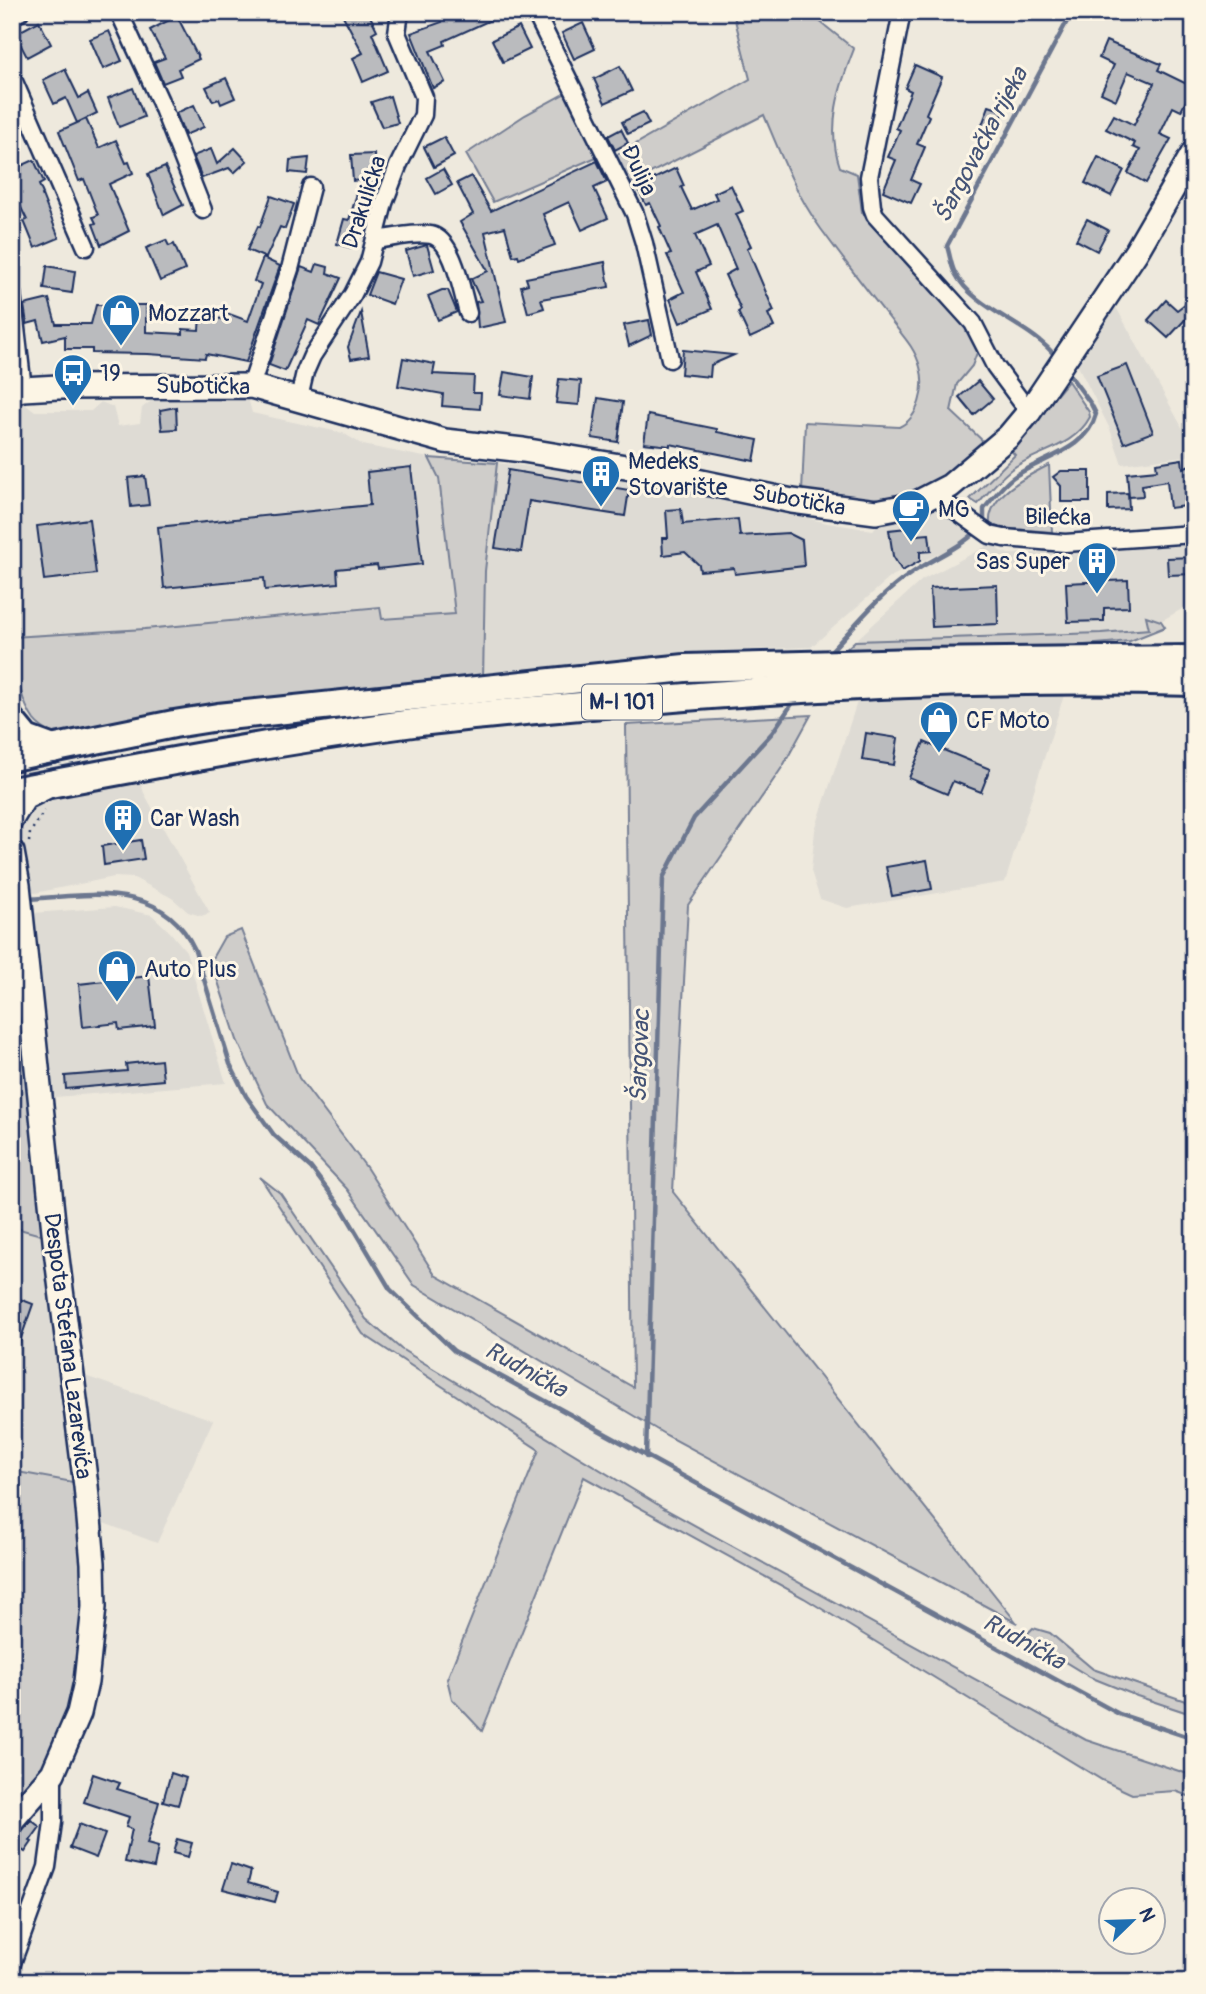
<svg xmlns="http://www.w3.org/2000/svg" width="1206" height="1994" viewBox="0 0 1206 1994" font-family="Pangolin,sans-serif">
<style>
.built{fill:#dedbd4}
.green{fill:#cfcdca;stroke:#757e94;stroke-width:2}
.lines{fill:none;stroke-linecap:round;stroke-linejoin:round}
.stream{stroke:#6c778f;stroke-width:4.5}
.building{fill:#babbbe;stroke:#1b2f5e;stroke-width:2}
.street-casing{stroke:#1b2f5e;stroke-width:21}
.secondary-casing{stroke:#1b2f5e;stroke-width:28}
.primary-casing{stroke:#1b2f5e;stroke-width:32}
.path{stroke:#1b2f5e;stroke-width:2.5;stroke-dasharray:2 5;stroke-linecap:butt}
.street{stroke:#fcf5e5;stroke-width:16}
.secondary{stroke:#fcf5e5;stroke-width:23}
.primary{stroke:#fcf5e5;stroke-width:26}
.labels{text-anchor:middle;dominant-baseline:central;stroke-width:6;stroke-linejoin:round;paint-order:stroke}
.shield{fill:#fcf5e5;stroke:#5e6a86;stroke-width:2}
.shield-label{font-size:21px;font-weight:bold;fill:#1b2f5e}
.street-label{font-size:23px;fill:#1b2f5e;stroke:#fcf5e5}
.poi-label{font-size:23px;fill:#1b2f5e;stroke:#fcf5e5;text-anchor:start}
.water-label{font-size:24px;font-style:italic;fill:#445376;stroke:#fcf5e5}
</style>
<rect width="100%" height="100%" fill="#eee9dd"/>
<filter id="ink" filterUnits="userSpaceOnUse"><feTurbulence type="fractalNoise" baseFrequency=".0143" numOctaves="2"/><feDisplacementMap in="SourceGraphic" scale="14" xChannelSelector="R" yChannelSelector="G"/><feConvolveMatrix kernelMatrix="1 2 1 2 8 2 1 2 1" color-interpolation-filters="sRGB"/></filter>
<g filter="url(#ink)">
<g class="built">
<path d="M1116 307 1194 449V455L1122 464 1110 429 1076 362Z"/>
<path d="M248 398 252 413 343 433 363 445 429 458 439 478 456 614 382 619 380 607 145 629 12 637V405L23 402 35 411H91L101 402 113 407 118 426 140 423 142 408 151 401Z"/>
<path d="M497 463 658 481 827 523 873 530 878 524 907 516 935 504 976 530 961 543 892 576 811 647 670 653 637 662 483 680 485 571Z"/>
<path d="M989 540 1000 551 1009 554 1194 545V597L1182 609 1161 621 1155 618 1149 628 1101 633 855 641 922 580 985 547Z"/>
<path d="M1065 692 1005 882 847 908 820 899 811 871 815 830 858 699Z"/>
<path d="M138 775 144 793 210 913 201 916 188 912 172 898 134 878 114 877 30 894 19 837 20 826 29 808 37 802 54 794Z"/>
<path d="M115 907 152 915 170 932 186 951 226 1083 43 1098 29 928 34 927 32 913Z"/>
<path d="M12 926 21 1006 12 1022Z"/>
<path d="M12 1227 48 1237 73 1482 12 1471Z"/>
<path d="M79 1374 213 1420 157 1543 93 1519Z"/>
</g>
<g class="green">
<path d="M733 12H808L854 49C839 87 826 127 840 167L857 174 862 212 871 224 969 331 979 347 972 366 957 384 951 411 984 442C974 451 964 463 952 471 900 510 861 499 802 492L805 422 899 427C919 418 926 388 920 367 915 347 901 334 889 318 866 289 843 259 821 229 796 195 780 153 764 115L629 184 615 156 750 79Z"/>
<path d="M569 91 601 155 493 202 466 154 525 115Z"/>
<path d="M1068 381 1089 412 1090 417C1074 447 1040 450 1013 468 1000 477 989 492 978 504L970 499 1015 455 1008 447 1034 422Z"/>
<path d="M429 458 497 463 485 571 483 680 57 736C49 732 40 728 34 720 19 699 14 663 12 637L145 629 380 607 382 619 455 614 439 478Z"/>
<path d="M1049 465 1052 532 1000 528 990 524C987 496 1027 476 1049 465Z"/>
<path d="M1146 616 1161 621 1165 627 1130 641 1050 648 839 656 855 641 1101 633 1149 629Z"/>
<path d="M811 715 783 766 688 905 673 1192 1017 1623 666 1435 414 1285 347 1189 267 1104 237 1040 211 960 224 937 241 930 299 1078 366 1167 435 1275 633 1387 626 725Z"/>
<path d="M13 1046 26 1056 48 1237 12 1227Z"/>
<path d="M260 1177 280 1193 366 1319 401 1349 665 1509 1086 1740 1194 1776V1798L1175 1791 1132 1794 1102 1780 804 1598 584 1477 482 1731 452 1699 447 1679 539 1450 363 1334Z"/>
<path d="M12 1471 73 1482 81 1546 86 1616 73 1699 49 1763 12 1811Z"/>
<path d="M1033 1628 1050 1633 1093 1669 1194 1704V1715L1137 1696 1090 1677 1024 1637Z"/>
</g>
<g class="lines">
<g class="stream">
<path d="M1056 357C1031 324 974 310 955 273 951 266 950 255 947 246L1072 12"/>
<path d="M828 654C854 627 878 596 909 575 934 557 965 547 984 523V509C993 498 1003 484 1015 476 1042 458 1087 450 1096 414L1091 404 1066 370"/>
<path d="M27 899C90 895 163 880 195 950L230 1064 246 1096 274 1135 311 1168 343 1210 390 1289 454 1351 1119 1714 1194 1739"/>
<path d="M646 1457 663 878 694 818 772 733 794 701"/>
</g>
</g>
<g class="building">
<path d="M341 12H368L377 30 372 33 388 71 363 82 353 58 363 53Z"/>
<path d="M438 12H508L444 41 445 45 430 51 445 82 433 88 411 33 442 22Z"/>
<path d="M177 16 199 59 178 69 181 76 163 83 154 62 165 58 150 30Z"/>
<path d="M39 21 51 44 27 57 15 34Z"/>
<path d="M583 23 595 49 574 59 562 33Z"/>
<path d="M519 27 530 49 503 62 492 40Z"/>
<path d="M109 31 122 61 103 69 90 39Z"/>
<path d="M1106 41 1161 64 1158 70 1193 87 1181 111 1173 107 1160 134 1171 139 1146 183 1128 173 1140 150 1133 147 1135 143 1106 129 1114 115 1134 125 1154 83 1128 72 1116 100 1101 93 1114 65 1099 58Z"/>
<path d="M915 65 942 77 926 114 929 116 917 144 925 147 911 180 920 184 911 203 883 191 896 160 888 157 900 130 896 128 911 91 905 88Z"/>
<path d="M620 66 632 91 605 103 594 79Z"/>
<path d="M65 69 79 98 88 93 97 113 77 123 66 98 54 104 43 80Z"/>
<path d="M226 78 235 98 221 104 219 99 213 101 206 87Z"/>
<path d="M133 88 144 117 119 127 108 98Z"/>
<path d="M390 96 398 123 382 127 371 102Z"/>
<path d="M194 105 204 127 185 135 176 113Z"/>
<path d="M989 106 1004 111 996 133 981 128Z"/>
<path d="M643 112 649 124 628 134 622 122Z"/>
<path d="M86 119 99 148 116 140 126 163 129 162 133 173 109 184 129 231 101 245 93 224 96 223 93 217 98 215 84 179 79 181 59 131Z"/>
<path d="M621 129 628 143 615 150 608 136Z"/>
<path d="M444 137 454 156 434 167 424 147Z"/>
<path d="M235 148 247 161 234 173 229 168 202 178 193 156 211 149 217 164Z"/>
<path d="M374 154 377 191 372 208H370L365 224 362 223 352 248 337 244 344 219 349 220 361 180 353 181 351 155Z"/>
<path d="M1098 157 1124 170 1111 196 1085 183Z"/>
<path d="M309 158 307 174 289 172 290 160Z"/>
<path d="M34 160 44 182 39 185 43 194 42 195 59 238 35 248 24 221 27 220 12 189V170Z"/>
<path d="M597 161 607 182 594 188 608 218 582 230 569 202 543 214 555 245 519 258 518 255 513 256 505 227 485 232 506 322 478 328 476 302 481 301 471 279 488 271 460 222 473 214 457 183 471 176 491 211Z"/>
<path d="M165 167 183 205 164 215 148 174Z"/>
<path d="M676 168 684 186 681 187 692 210 717 199 714 193 731 185 743 211 736 214 751 246 747 248 774 311 768 314 774 327 750 338 738 312 741 310 725 275 736 269 717 225 695 235 709 266 696 272 712 309 680 323 670 299 684 292 667 255 671 254 659 227 661 226 650 203 646 205 637 187Z"/>
<path d="M443 169 452 185 436 194 427 178Z"/>
<path d="M271 196 294 204 285 229 280 227 266 258 247 250 258 226 260 227Z"/>
<path d="M1087 219 1108 230 1097 251 1076 240Z"/>
<path d="M166 240 169 246 174 244 185 270 160 281 146 248Z"/>
<path d="M427 245 434 270 413 276 406 251Z"/>
<path d="M263 258 280 266 246 362 206 354 205 358 148 354 92 353V349H65V336L43 341 38 321 27 324 24 305 49 299 56 324H91L96 305H146V332L183 334V329L199 330 200 316 222 319 224 312 248 321 261 284 254 281Z"/>
<path d="M605 262 609 287 541 299 544 308 528 313 521 286 528 284 526 278Z"/>
<path d="M317 264 328 267 327 273 341 278 319 325 308 320 285 371 269 365 301 267 314 272Z"/>
<path d="M47 266 75 271 72 293 44 289Z"/>
<path d="M376 272 401 279 392 304 367 295Z"/>
<path d="M442 290H448L457 312 438 320 428 296Z"/>
<path d="M1194 297V310L1168 338 1148 320 1166 300 1177 310Z"/>
<path d="M361 312 369 356 351 359 348 347Z"/>
<path d="M649 320 652 335 629 346 624 325Z"/>
<path d="M683 350 693 351 734 355 711 365 710 377 681 374Z"/>
<path d="M403 358 435 364 433 374 474 376 473 393H481L480 409 442 406 443 394 398 386Z"/>
<path d="M1127 365 1153 432 1124 443 1097 376Z"/>
<path d="M504 372 533 377 530 399 500 395Z"/>
<path d="M559 379 581 381 579 405 556 403Z"/>
<path d="M978 381 993 399 974 415 959 397Z"/>
<path d="M598 398 623 402 618 442 592 438Z"/>
<path d="M176 407 177 429 162 430 160 410Z"/>
<path d="M648 415 717 429V432L758 440 754 461 670 444V446L644 443Z"/>
<path d="M1182 459 1183 468 1194 463V505L1170 508 1167 481 1142 485 1143 496 1129 497 1127 473 1157 470 1156 463Z"/>
<path d="M411 467 422 564 378 569 377 565 337 569 338 583 265 590 264 578 164 588 158 527 370 505 367 472Z"/>
<path d="M508 470 629 490 625 516 529 501 521 552 495 548Z"/>
<path d="M1061 471H1090V502H1061V486L1053 477Z"/>
<path d="M145 476 149 505 131 507 128 478Z"/>
<path d="M1128 493 1129 509 1108 510V494Z"/>
<path d="M681 509 683 524 738 519 740 536 788 533 802 540 804 566 735 574 734 568 700 571 699 565 685 552 663 555 662 538H668L666 510Z"/>
<path d="M89 519 96 574 44 580 37 526Z"/>
<path d="M916 527 917 535 929 534 931 551 920 552V561L902 571 893 556 889 530Z"/>
<path d="M1194 557V574L1168 575 1167 558Z"/>
<path d="M1128 580 1129 607 1104 608V621L1068 622 1066 583Z"/>
<path d="M997 585 998 624 932 627 930 588Z"/>
<path d="M866 733 898 738 894 765 862 760Z"/>
<path d="M924 742 990 769 981 792 953 781 947 794 909 778Z"/>
<path d="M141 840 144 859 104 865 102 846Z"/>
<path d="M927 860 932 889 892 896 886 867Z"/>
<path d="M149 976 155 1026 119 1030 118 1023 83 1027 79 984Z"/>
<path d="M161 1060 163 1080 66 1089 65 1076 127 1071 126 1064Z"/>
<path d="M12 1296 33 1304 14 1358H12Z"/>
<path d="M171 1773 186 1778 178 1805 163 1801Z"/>
<path d="M93 1774 120 1783 117 1789 159 1802 147 1844 158 1847 154 1868 125 1862 132 1829 126 1827 129 1817 84 1802Z"/>
<path d="M31 1820 40 1827 30 1841 32 1842 25 1852 12 1843Z"/>
<path d="M79 1824 105 1834 96 1858 70 1848Z"/>
<path d="M177 1839 192 1843 188 1857 173 1853Z"/>
<path d="M231 1864 251 1871 248 1883 278 1892 275 1902 223 1889Z"/>
</g>
<g class="lines">
<g class="street-casing">
<g id="street">
<path d="M119 12 160 101 203 210"/>
<path d="M535 12 635 214 644 243 670 359"/>
<path d="M902 12 869 177 872 207 875 215 973 323 995 366 1029 412"/>
<path d="M12 16 20 12"/>
<path d="M12 77 86 247"/>
<path d="M376 240C393 238 415 232 431 235 454 240 462 293 468 313"/>
<path d="M12 293 23 389"/>
<path d="M251 386 290 269 311 187"/>
<path d="M299 398 305 372 312 356 353 294 369 262 384 203 398 166 423 115 424 97 397 33 400 12"/>
<path d="M934 495 990 535 1004 538 1065 543 1194 534"/>
<path d="M12 1963 47 1867 53 1822V1773"/>
</g>
</g>
<g class="secondary-casing">
<g id="secondary">
<path d="M12 392 23 389 58 387 251 386 445 441 523 450 644 470 792 501 876 512 913 505 950 486 1009 436 1029 412 1136 252 1194 152"/>
<path d="M12 818 24 798 44 788"/>
<path d="M12 852 18 885 56 1250 86 1486 93 1563 94 1607 86 1682 79 1713 53 1773 12 1820"/>
</g>
</g>
<g class="primary-casing">
<g id="primary">
<path d="M12 722 26 739 53 749"/>
<path d="M12 757 174 724 218 717 685 668 918 662 1194 659"/>
<path d="M12 791C145 766 279 741 413 723 484 714 555 708 627 702 815 685 1005 677 1194 682"/>
</g>
</g>
<path class="path" d="M29 842 30 833 44 811"/>
<use href="#street" class="street"/>
<use href="#secondary" class="secondary"/>
<use href="#primary" class="primary"/>
</g>
</g>
<defs>
<g id="shop-pin" transform="scale(2.0125)"><path d="M0 17L-7.5 6A9.5 9.5 0 1 1 7.5 6Z" fill="#1f6fb2" stroke="#fcf5e5"/><path d="M-5-2.5h2.3a2.7 3.5 0 0 1 5.4 0H5L5.5 6h-11ZM-1.5-2.5h3a1.5 2.3 0 0 0-3 0Z" fill="#fff"/></g>
<g id="bus-pin" transform="scale(2.0125)"><path d="M0 17L-7.5 6A9.5 9.5 0 1 1 7.5 6Z" fill="#1f6fb2" stroke="#fcf5e5"/><path d="M-5-6H5V4H4V6H2V4H-2V6H-4V4H-5ZM-3.5-4V0h7V-4ZM-3.5 1.2v1.5H-2V1.2ZM2 1.2v1.5H3.5V1.2Z" fill="#fff"/></g>
<g id="building-pin" transform="scale(2.0125)"><path d="M0 17L-7.5 6A9.5 9.5 0 1 1 7.5 6Z" fill="#1f6fb2" stroke="#fcf5e5"/><path d="M-4-6H4V6H1V3H-1V6H-4ZM-2.5-4.3h1.7v1.8h-1.7ZM.8-4.3h1.7v1.8H.8ZM-2.5-1h1.7V.8h-1.7ZM.8-1h1.7V.8H.8Z" fill="#fff"/></g>
<g id="cafe-pin" transform="scale(2.0125)"><path d="M0 17L-7.5 6A9.5 9.5 0 1 1 7.5 6Z" fill="#1f6fb2" stroke="#fcf5e5"/><path d="M-5.5-4.5H6V0H3Q3 3.5 0 3.5H-2.5Q-5.5 3.5-5.5 0ZM3-3.2v2h1.7v-2ZM-6 4.5H4V6H-6Z" fill="#fff"/></g>
</defs>
<g fill-rule="evenodd">
<use href="#shop-pin" x="121" y="313"/>
<use href="#bus-pin" x="73" y="373"/>
<use href="#building-pin" x="601" y="474"/>
<use href="#cafe-pin" x="911" y="509"/>
<use href="#building-pin" x="1097" y="561"/>
<use href="#shop-pin" x="939" y="720"/>
<use href="#building-pin" x="123" y="818"/>
<use href="#shop-pin" x="117" y="969"/>
</g>
<g class="labels">
<rect class="shield" x="582" y="684.5" width="80" height="35" rx="5"/>
<g class="shield-label">
<text x="622" y="702">M-I 101</text>
</g>
<g class="street-label">
<text transform="translate(639 170) rotate(65)">Đulija</text>
<text transform="translate(364 202) rotate(-72)">Drakulićka</text>
<text transform="translate(203 386) rotate(1)">Subotička</text>
<text transform="translate(799 500) rotate(10)">Subotička</text>
<text transform="translate(1058 517) rotate(1)">Bilećka</text>
<text transform="translate(68 1346) rotate(83)">Despota Stefana Lazarevića</text>
</g>
<g class="poi-label">
<text x="148" y="313">Mozzart</text>
<text x="100" y="373">19</text>
<text x="628" y="461">Medeks<tspan x="628" dy="26">Stovarište</tspan></text>
<text x="938" y="509">MG</text>
<text x="1070" y="561" text-anchor="end">Sas Super</text>
<text x="966" y="720">CF Moto</text>
<text x="150" y="818">Car Wash</text>
<text x="144" y="969">Auto Plus</text>
</g>
<g class="water-label">
<text transform="translate(981 145) rotate(-62)">Šargovačka rijeka</text>
<text transform="translate(640 1056) rotate(-88)">Šargovac</text>
<text transform="translate(526 1370) rotate(29)">Rudnička</text>
<text transform="translate(1024 1642) rotate(29)">Rudnička</text>
</g>
</g>
<rect width="1206" height="1994" fill="none" stroke="#fcf5e5" stroke-width="42"/>
<rect x="21" y="21" width="1164" height="1952" fill="none" stroke="#1b2f5e" stroke-width="2.5" filter="url(#ink)"/>
<g transform="translate(1132 1921) rotate(67)"><circle r="33" fill="#fcf5e5" stroke="#a2a6af" stroke-width="2"/>
<path d="M0-5L12 26L0 18L-12 26Z" fill="#1f6fb2"/>
<text y="-10" font-size="19" font-weight="bold" text-anchor="middle" fill="#1b2f5e">N</text>
</g>
</svg>
